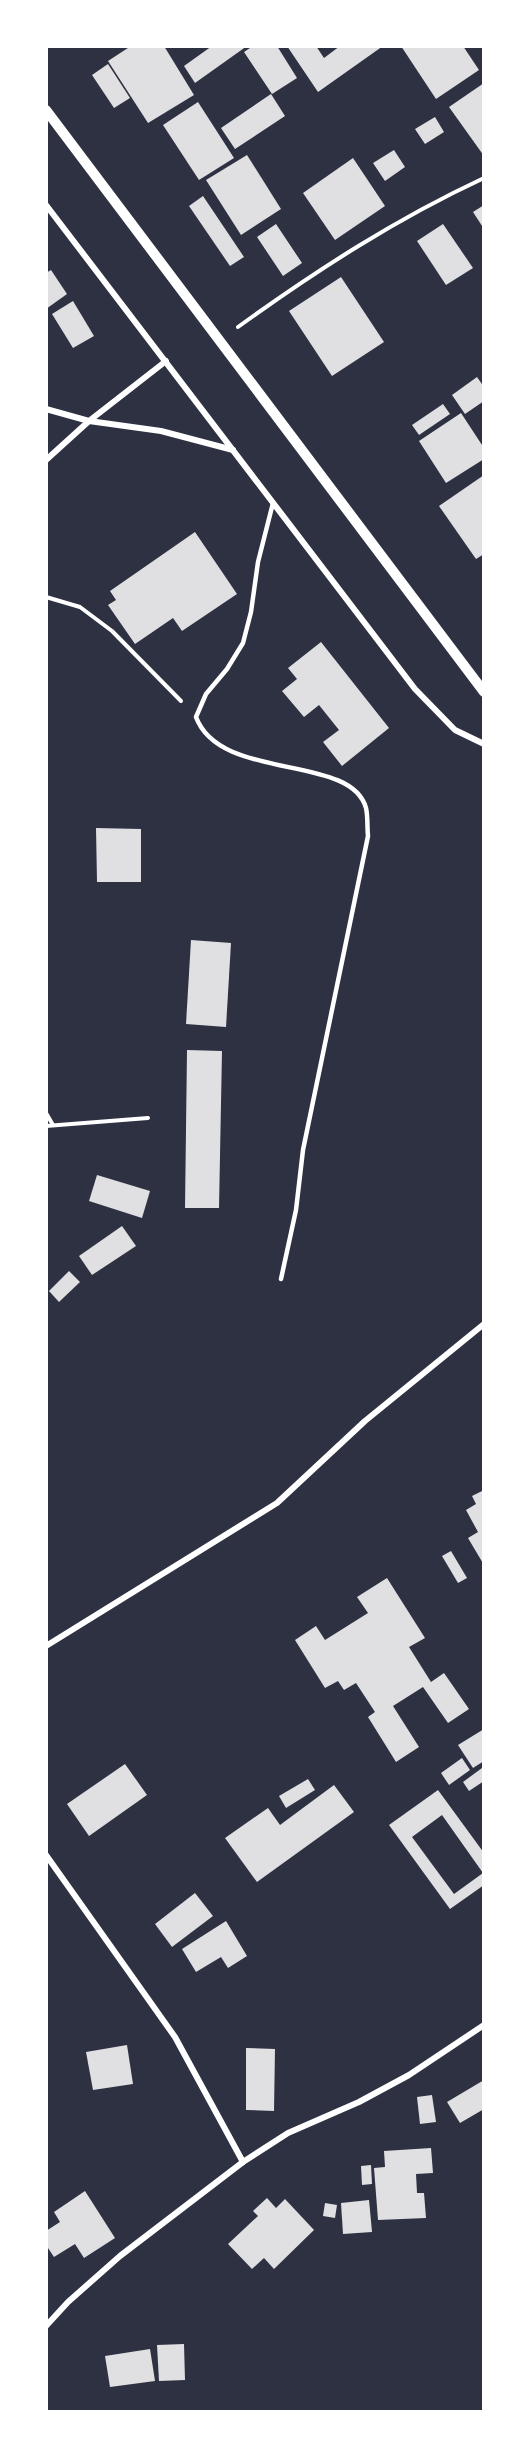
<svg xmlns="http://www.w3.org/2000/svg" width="530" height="2458" viewBox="0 0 530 2458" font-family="Signika,sans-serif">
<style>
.building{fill:#e0e0e3;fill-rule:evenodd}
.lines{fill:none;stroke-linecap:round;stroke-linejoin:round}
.path{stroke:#fff;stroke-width:4}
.service{stroke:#fff;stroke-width:4.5}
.minor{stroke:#fff;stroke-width:6}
.tertiary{stroke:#fff;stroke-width:10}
</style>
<rect width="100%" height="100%" fill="#2d3142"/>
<g class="building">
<path d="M131 46H164L194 95 148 123 108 61Z"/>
<path d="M212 46H247L195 83 184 66Z"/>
<path d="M253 46H277L297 78 272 94 244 52Z"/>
<path d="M287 46H316L324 58 340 46H383L318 92Z"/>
<path d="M401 46H463L479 70 436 99Z"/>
<path d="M108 64 130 98 114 108 92 75Z"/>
<path d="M484 83V156L449 107Z"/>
<path d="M271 94 285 116 235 149 221 128Z"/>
<path d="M198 102 234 158 199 180 163 125Z"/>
<path d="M435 117 444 132 425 144 415 129Z"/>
<path d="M394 150 405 167 385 181 373 163Z"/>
<path d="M247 155 281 209 241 235 206 180Z"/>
<path d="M353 158 385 206 335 240 303 193Z"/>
<path d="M203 196 244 257 230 266 189 206Z"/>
<path d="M484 205V229L473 212Z"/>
<path d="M276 224 302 263 283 276 257 237Z"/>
<path d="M443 224 473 268 446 285 417 241Z"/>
<path d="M51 270 67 294 46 309V273Z"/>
<path d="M341 277 384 342 332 376 289 311Z"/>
<path d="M73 301 94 336 73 348 52 314Z"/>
<path d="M477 377 484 387V401L465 414 452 395Z"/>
<path d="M443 404 450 414 419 435 412 425Z"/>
<path d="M461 413 484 448V459L446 483 419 441Z"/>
<path d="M484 475V554L476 559 439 506Z"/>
<path d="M195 532 237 594 182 631 173 618 135 644 108 605 116 600 110 591Z"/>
<path d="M321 642 389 728 342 766 323 742 339 730 319 705 304 717 282 691 297 679 288 668Z"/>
<path d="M96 828 141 829V882H97Z"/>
<path d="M191 940 231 943 226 1027 186 1024Z"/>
<path d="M187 1050 222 1051 219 1208H185Z"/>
<path d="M97 1175 150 1191 142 1218 89 1201Z"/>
<path d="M122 1226 136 1246 92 1275 79 1256Z"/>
<path d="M69 1271 80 1282 59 1302 49 1291Z"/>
<path d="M484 1490V1565L468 1538 478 1532 466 1510 476 1504 472 1496Z"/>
<path d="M451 1551 467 1578 458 1583 442 1556Z"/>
<path d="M387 1578 425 1638 409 1647 431 1682 444 1673 469 1709 448 1723 423 1687 393 1706 419 1747 396 1762 368 1717 375 1712 356 1683 344 1690 338 1681 325 1688 295 1640 316 1626 325 1640 368 1613 357 1597Z"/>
<path d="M484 1729V1761L473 1768 458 1745Z"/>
<path d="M462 1758 470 1770 449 1785 441 1773Z"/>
<path d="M125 1764 147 1795 89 1836 67 1804Z"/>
<path d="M482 1768 484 1781 469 1791 463 1782Z"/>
<path d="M308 1779 315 1790 286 1808 279 1796Z"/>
<path d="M334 1785 354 1812 257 1882 225 1838 268 1808 280 1825Z"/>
<path d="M438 1790 484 1853V1885L450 1909 389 1825ZM442 1815 483 1873 454 1894 412 1837Z"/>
<path d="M195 1893 213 1916 172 1947 155 1924Z"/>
<path d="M226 1921 247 1956 228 1968 221 1957 196 1972 182 1949Z"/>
<path d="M127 2045 133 2084 93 2090 86 2052Z"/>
<path d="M246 2048 275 2049 274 2111 246 2110Z"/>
<path d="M484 2080V2109L460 2123 447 2102Z"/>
<path d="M432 2095 436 2122 420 2124 417 2097Z"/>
<path d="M431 2148 433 2173 416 2174 417 2193H424L426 2218 378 2220 374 2168 385 2167 384 2151Z"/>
<path d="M371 2165 372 2184 362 2185 361 2166Z"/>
<path d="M85 2191 115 2238 84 2258 75 2244 54 2257 46 2245V2231L60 2222 54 2212Z"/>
<path d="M267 2198 276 2208 285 2199 314 2230 274 2269 264 2258 252 2269 228 2244 258 2216 253 2211Z"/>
<path d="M369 2200 372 2232 343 2234 341 2203Z"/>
<path d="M325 2203 337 2205 335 2218 323 2216Z"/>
<path d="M184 2344 185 2380 159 2381 157 2345Z"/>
<path d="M150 2349 155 2381 110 2387 105 2356Z"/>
</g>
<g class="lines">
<g class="path">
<path d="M238 327C317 270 396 219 484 178"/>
<path d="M46 597 80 607 112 631 181 701"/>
<path d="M46 1113 53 1125"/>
<path d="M46 1126 148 1118"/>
</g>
<path class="service" d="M273 503 258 562 251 612 243 643 227 669 206 694 196 717C220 782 351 753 366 808 368 816 367 827 368 836L303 1150 296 1210 281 1279"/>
<g class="minor">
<path d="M46 205 415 689 455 730 484 744"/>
<path d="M46 409 89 421 161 431 233 450"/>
<path d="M46 460 89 421 166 361"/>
<path d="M46 1646 277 1503 365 1421 484 1324"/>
<path d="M46 1855 175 2037 243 2162"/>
<path d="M46 2326 68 2302 120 2256 243 2162 288 2133 359 2102 409 2075 484 2025"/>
</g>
<path class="tertiary" d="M46 110 484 692"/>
</g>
<rect width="530" height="2458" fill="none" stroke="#ffffff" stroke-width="96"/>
</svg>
